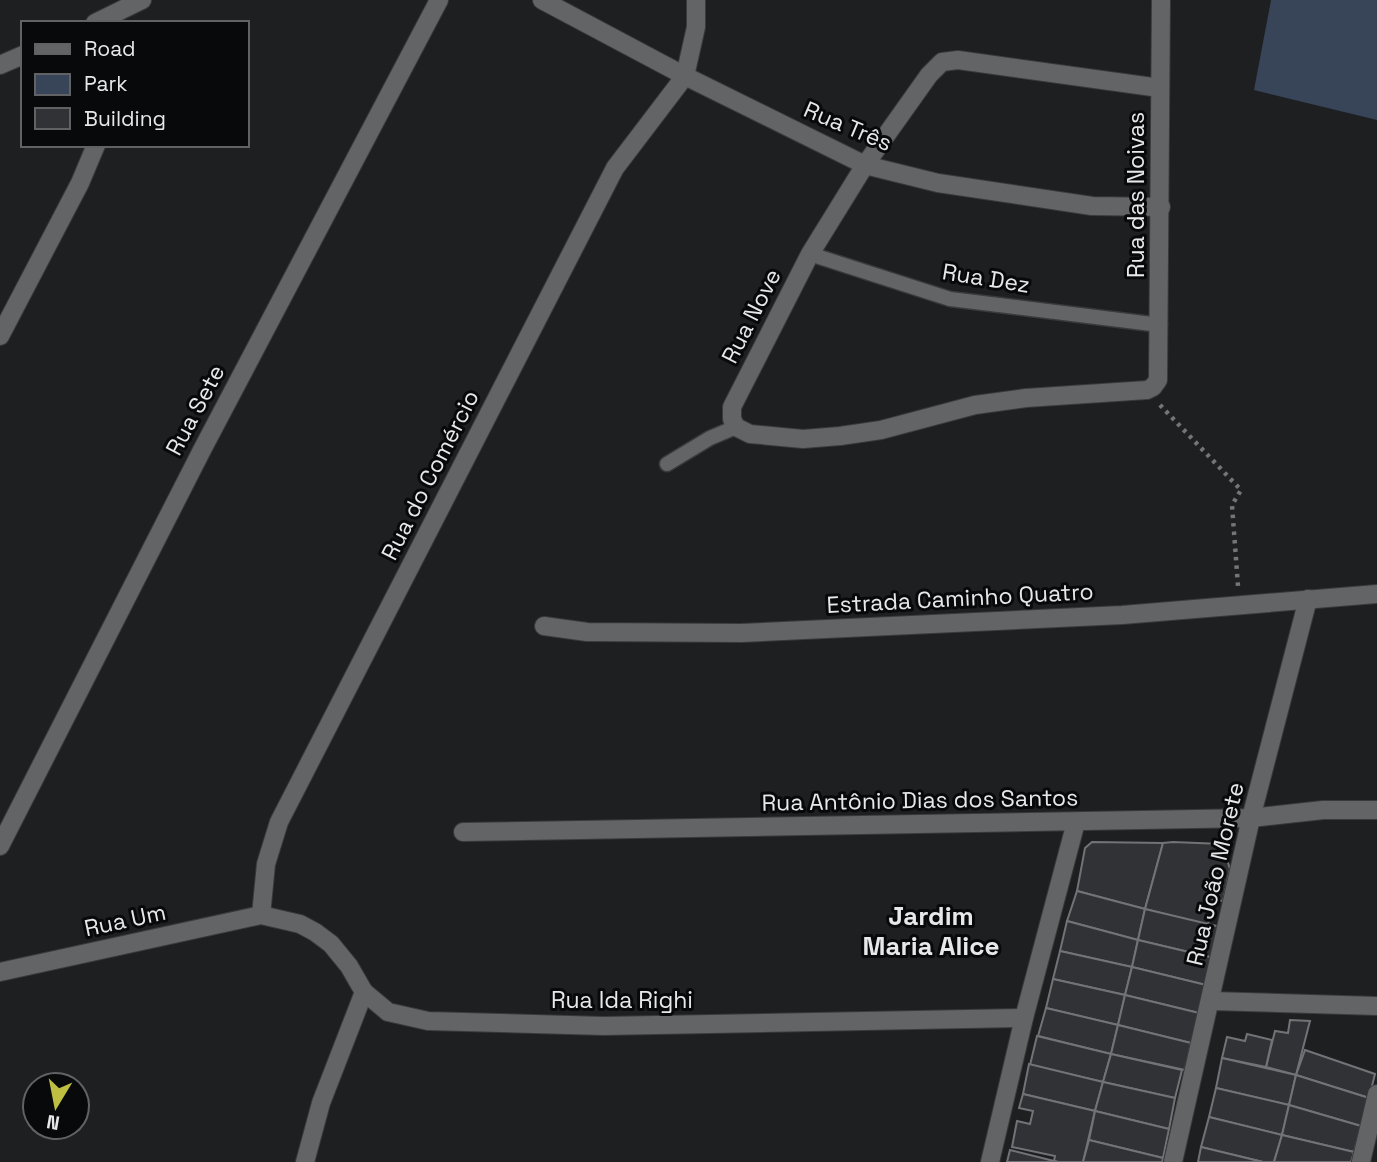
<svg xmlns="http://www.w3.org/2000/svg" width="1377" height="1162" viewBox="0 0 1377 1162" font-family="'Space Grotesk',sans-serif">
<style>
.green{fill:#384458}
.building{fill:#313235;stroke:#717376;stroke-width:2}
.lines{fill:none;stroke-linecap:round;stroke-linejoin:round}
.service-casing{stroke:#393a3c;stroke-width:17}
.minor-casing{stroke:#393a3c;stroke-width:20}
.path{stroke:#737576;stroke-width:4.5;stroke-dasharray:3.5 5;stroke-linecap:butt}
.service{stroke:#626466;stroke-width:14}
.minor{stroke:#626466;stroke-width:18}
.labels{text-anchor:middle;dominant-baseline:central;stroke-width:6;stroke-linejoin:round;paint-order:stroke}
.street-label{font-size:23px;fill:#e7e8e9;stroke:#08090a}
.quarter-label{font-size:26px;font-weight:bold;fill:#e7e8e9;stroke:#08090a}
</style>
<rect width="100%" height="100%" fill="#1d1f21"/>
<path class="green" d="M1271 0H1377V120L1254 90Z"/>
<g class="building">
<path d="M1092 842 1163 843 1145 909 1077 891 1085 848Z"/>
<path d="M1173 842 1222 844 1230 869 1223 901 1213 899 1208 925 1145 909 1163 843Z"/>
<path d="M1077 891 1145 909 1138 940 1067 921Z"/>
<path d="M1145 909 1221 927 1214 958 1138 940Z"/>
<path d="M1067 921 1138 940 1132 967 1060 951Z"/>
<path d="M1138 940 1214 958 1206 985 1132 967Z"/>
<path d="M1060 951 1132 967 1125 995 1053 979Z"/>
<path d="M1132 967 1206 985 1199 1013 1125 995Z"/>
<path d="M1053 979 1125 995 1118 1025 1046 1008Z"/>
<path d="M1125 995 1199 1013 1191 1043 1118 1025Z"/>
<path d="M1046 1008 1118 1025 1111 1054 1038 1036Z"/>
<path d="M1290 1020 1310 1021 1296 1075 1266 1067 1275 1031 1288 1033Z"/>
<path d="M1118 1025 1191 1043 1185 1070 1111 1054Z"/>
<path d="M1247 1034 1272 1040 1266 1067 1222 1058 1227 1037 1245 1041Z"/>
<path d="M1037 1036 1111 1054 1103 1082 1030 1065Z"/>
<path d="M1305 1050 1375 1074 1369 1098 1296 1075Z"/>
<path d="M1111 1054 1182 1070 1175 1098 1103 1082Z"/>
<path d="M1222 1058 1296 1075 1289 1105 1216 1088Z"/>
<path d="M1029 1064 1103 1082 1095 1111 1023 1094Z"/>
<path d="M1296 1075 1369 1098 1361 1126 1289 1105Z"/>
<path d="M1103 1082 1175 1098 1169 1129 1095 1111Z"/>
<path d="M1216 1088 1289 1105 1282 1135 1209 1117Z"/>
<path d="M1023 1094 1095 1111 1083 1162H1058L1054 1161 1055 1156 1012 1147 1017 1121 1030 1124 1033 1111 1019 1108Z"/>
<path d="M1289 1105 1361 1126 1354 1152 1282 1135Z"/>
<path d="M1095 1111 1169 1129 1163 1158 1089 1140Z"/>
<path d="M1209 1117 1282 1135 1274 1162H1263L1201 1147Z"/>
<path d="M1282 1135 1354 1152 1351 1162H1274Z"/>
<path d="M1089 1140 1163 1158 1162 1162H1083Z"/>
<path d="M1201 1147 1263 1162H1198Z"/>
<path d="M1010 1150 1058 1162H1007Z"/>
</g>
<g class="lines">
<g class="service-casing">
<g id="service">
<path d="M810 254 950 299 1160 325"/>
<path d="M667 464 710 438 736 427"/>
</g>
</g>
<g class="minor-casing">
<g id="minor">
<path d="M542 0 685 76 865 165 938 183 1092 206 1161 207"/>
<path d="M95 23 142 0"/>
<path d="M0 65 23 55"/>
<path d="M1160 88 958 60 942 62 929 75 865 165 810 254 732 407V419L736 427 750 434 803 439 840 436 881 430 975 405 1026 398 1147 390 1153 387 1158 380 1161 0"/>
<path d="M0 336 80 183 96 145"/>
<path d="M544 626 587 632 741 633 1122 615 1377 594"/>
<path d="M463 832 1251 818 1323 810H1377"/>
<path d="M0 846 202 450 439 0"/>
<path d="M261 915 266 864 279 822 615 168 685 76 696 27V0"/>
<path d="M0 972 261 915 300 924 315 932 331 944 349 966 364 992 388 1012 428 1021 604 1026 1024 1018"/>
<path d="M1211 1001 1377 1006"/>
<path d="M305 1162 321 1103 364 992"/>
<path d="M990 1162 1024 1018 1076 822"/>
<path d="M1173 1162 1251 818 1308 599"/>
<path d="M1361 1162 1377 1094"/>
</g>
</g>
<path class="path" d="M1160 405 1241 490 1232 505 1238 586"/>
<use href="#service" class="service"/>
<use href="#minor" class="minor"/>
</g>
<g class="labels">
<g class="street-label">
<text transform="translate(848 126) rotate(23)">Rua Três</text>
<text transform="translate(1136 195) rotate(-90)">Rua das Noivas</text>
<text transform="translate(986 278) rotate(9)">Rua Dez</text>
<text transform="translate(751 316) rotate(-63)">Rua Nove</text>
<text transform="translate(195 410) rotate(-62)">Rua Sete</text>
<text transform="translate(430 475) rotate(-63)">Rua do Comércio</text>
<text transform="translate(960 598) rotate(-3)">Estrada Caminho Quatro</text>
<text transform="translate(920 800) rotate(-1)">Rua Antônio Dias dos Santos</text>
<text transform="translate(1215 874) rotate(-77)">Rua João Morete</text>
<text transform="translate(125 920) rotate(-12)">Rua Um</text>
<text x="622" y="1000">Rua Ida Righi</text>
</g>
<g class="quarter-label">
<text x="931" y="916">Jardim<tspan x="931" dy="30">Maria Alice</tspan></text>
</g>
</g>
<rect x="21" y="21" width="228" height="126" fill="#08090a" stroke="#616263" stroke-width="2"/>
<rect x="35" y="44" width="35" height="10" fill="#626466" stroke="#616263" stroke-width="2"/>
<text x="84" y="56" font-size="21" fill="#e7e8e9">Road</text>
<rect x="35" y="74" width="35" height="21" fill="#384458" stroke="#616263" stroke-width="2"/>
<text x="84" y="91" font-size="21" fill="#e7e8e9">Park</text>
<rect x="35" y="108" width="35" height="21" fill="#313235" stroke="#616263" stroke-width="2"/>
<text x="84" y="126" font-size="21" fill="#e7e8e9">Building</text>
<g transform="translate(56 1106) rotate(190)"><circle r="33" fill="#08090a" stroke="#616263" stroke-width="2"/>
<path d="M0-5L12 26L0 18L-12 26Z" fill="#bebf42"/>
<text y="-10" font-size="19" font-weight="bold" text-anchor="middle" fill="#e7e8e9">N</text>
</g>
</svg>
